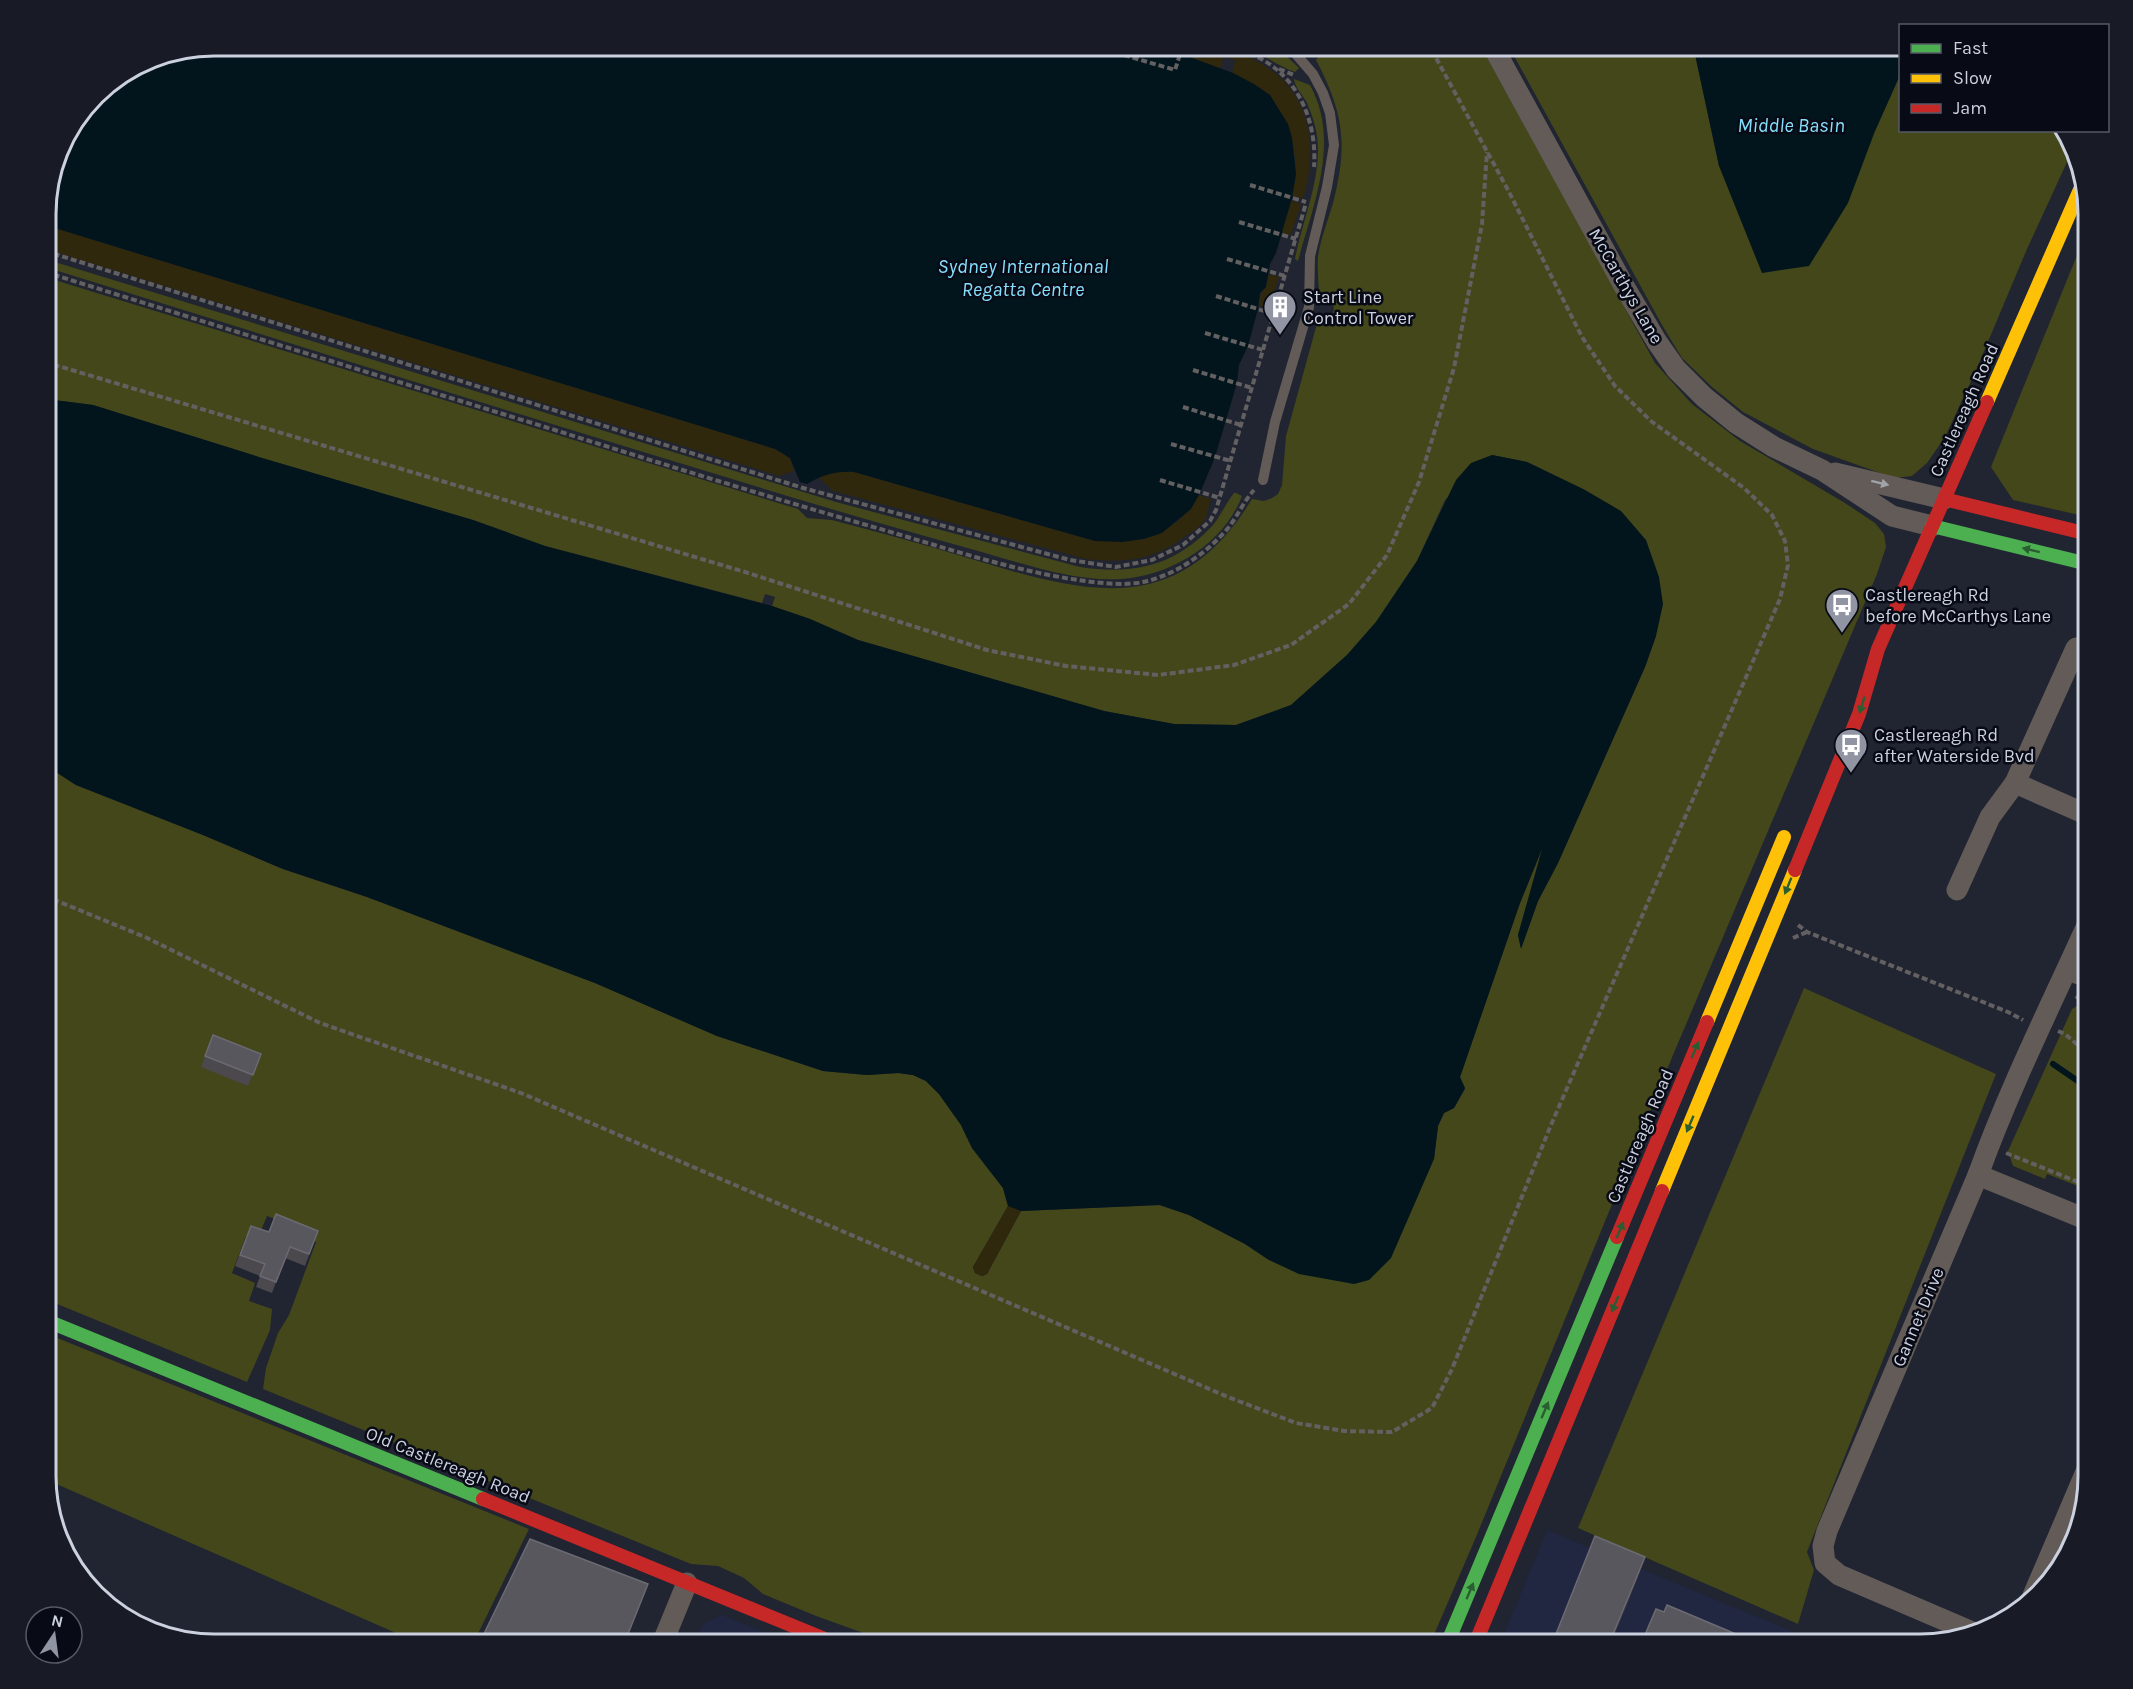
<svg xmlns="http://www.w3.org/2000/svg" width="2133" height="1689" viewBox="0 0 2133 1689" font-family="Karla,sans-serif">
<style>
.built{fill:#212741}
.green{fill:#43471a}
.sand{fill:#2f280d}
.water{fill:#03151c}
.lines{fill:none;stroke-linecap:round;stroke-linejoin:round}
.stream{stroke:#03151c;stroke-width:6}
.path{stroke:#626061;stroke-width:4;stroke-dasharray:6 3;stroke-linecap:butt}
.lane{stroke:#625b58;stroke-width:10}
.street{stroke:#625b58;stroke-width:21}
.fast{stroke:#4caf50;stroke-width:14}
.slow{stroke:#ffc107;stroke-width:14}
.jam{stroke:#c62828;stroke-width:14}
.wall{fill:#4b484e}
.shaded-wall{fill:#34343c}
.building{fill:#59575e;stroke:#6b6a72;stroke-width:1.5}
.oneway{fill:#a2a2aa}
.oneway2{fill:#2a5d32}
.labels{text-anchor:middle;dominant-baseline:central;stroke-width:5;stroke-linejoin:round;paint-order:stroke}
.street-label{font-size:18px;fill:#ccd1e0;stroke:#080b15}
.poi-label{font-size:18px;fill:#ccd1e0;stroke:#080b15;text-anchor:start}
.water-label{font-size:20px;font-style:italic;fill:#86dffc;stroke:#080b15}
.rim{fill:none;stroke:#ccd1e0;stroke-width:3}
</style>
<rect width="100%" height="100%" fill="#212431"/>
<g class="built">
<path d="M1547 1530 1823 1644H1500Z"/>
<path d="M722 1615 794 1644H695L703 1624Z"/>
</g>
<g class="green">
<path d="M1240 45H1275L1299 68 1295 72C1276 65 1260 52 1240 45Z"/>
<path d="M1322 45H1480L1655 363 1692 404 1740 441 1845 503 1875 523 1884 534 1886 547 1877 574 1673 1055 1476 1537 1430 1644H894L816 1616 763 1594 744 1578 718 1566 691 1564 263 1389 266 1368 278 1333 289 1315 316 1242 300 1235 302 1229 267 1216 257 1240 246 1236 232 1273 255 1283 249 1301 272 1309 270 1330 247 1382 45 1299V765L76 785 203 835 283 869 367 897 595 983 717 1036 823 1071 867 1075 898 1073 913 1075 926 1081 939 1094 961 1125 972 1148 1003 1188 1008 1206 973 1267 975 1273 982 1276 987 1274 1021 1211 1159 1205 1189 1215 1245 1244 1269 1260 1434 1159 1438 1126 1444 1113 1454 1108 1465 1089 1460 1077 1520 903 1546 839 1518 935 1521 948 1538 901 1558 863 1645 667 1656 636 1585 490 1527 462 1492 455 1445 500 1417 561 1376 622 1347 655 1291 705 1236 725 1174 724 1104 711 858 640 810 619 772 606 775 597 765 594 762 603 545 546 473 520 262 458 93 405 54 400 45 402V277L798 509 807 518 832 520C877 532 923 544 968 558 1084 593 1177 622 1252 499L1264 501 1272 498 1278 494 1282 485 1286 436 1318 320H1332L1334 307 1327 300 1319 298C1319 285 1317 270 1318 256 1321 238 1328 220 1333 203 1348 145 1344 113 1316 60L1321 53Z"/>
<path d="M1508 45H1693L1719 166 1875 131 1900 75V130L2064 131 2071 139 2073 149 2027 249 1974 375 1945 437 1927 463 1912 476 1894 478 1813 449 1743 412 1712 387 1682 358 1662 325Z"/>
<path d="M1294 79 1310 85C1341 141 1313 205 1298 261L1295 259C1303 217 1326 169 1315 126 1313 118 1310 110 1307 103 1303 95 1295 88 1294 79Z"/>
<path d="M2084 238 2088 240V517L2013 500 1991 467Z"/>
<path d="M45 259 836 502 1080 567C1134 575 1175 566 1213 525 1221 515 1226 503 1234 493H1236L1242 496C1224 544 1170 576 1121 579 1071 582 1019 562 971 549 918 534 864 519 811 503 555 426 300 346 45 267Z"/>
<path d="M1804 988 1996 1074 1807 1552 1814 1570 1798 1624 1578 1528Z"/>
<path d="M2088 999V1190L2047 1174 2045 1179 2013 1166 2008 1151 2072 1009Z"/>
<path d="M45 1333 529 1529 473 1644H421L45 1479Z"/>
</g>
<g class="sand">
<path d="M1185 45C1194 45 1203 44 1212 45 1220 46 1227 49 1234 52 1303 73 1323 133 1303 199L1292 195 1296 174 1295 158 1288 124 1254 84 1232 73 1235 60 1224 57 1220 69 1187 56Z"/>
<path d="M1291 200 1301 204 1291 235 1281 232Z"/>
<path d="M45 225 775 449 790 458 794 471 779 476 45 249Z"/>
<path d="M1269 274 1279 277 1269 309 1258 305C1260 293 1266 286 1269 274Z"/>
<path d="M840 471 854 472 1095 541C1140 542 1175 537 1199 495L1211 499C1209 505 1208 515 1204 521 1199 528 1190 533 1183 538 1152 561 1123 563 1086 559L833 491 818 477Z"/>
<path d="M1008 1206 1021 1211 987 1274 982 1276 975 1273 973 1267Z"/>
</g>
<g class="water">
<path d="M213 45H1160L1174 49 1180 46 1184 47 1187 56 1233 73 1254 84 1270 95 1288 124 1292 138 1296 174 1292 198 1276 253 1270 264 1266 287 1260 293 1258 309 1248 346 1239 365 1237 383 1215 457 1200 493 1191 509 1162 533 1144 539 1122 542 1095 541 854 472C835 471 823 475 807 484L800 482 790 458 775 449 45 225V202L63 139 102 87 149 58Z"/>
<path d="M1693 45H1900V75L1875 131 1848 203 1809 266 1762 273 1719 166Z"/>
<path d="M54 400 93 405 262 458 473 520 545 546 772 606 810 619 858 640 1104 711 1174 724 1236 725 1291 705 1347 655 1376 622 1417 561 1456 480 1471 463 1492 455 1527 462 1585 490 1621 511 1646 540 1659 577 1663 604 1656 636 1645 667 1558 863 1538 901 1521 949 1518 935 1542 849 1520 903 1460 1077 1465 1088 1454 1108 1444 1113 1438 1126 1434 1159 1391 1258 1369 1280 1354 1284 1299 1274 1269 1260 1245 1244 1189 1215 1160 1205 1021 1211 1008 1206 1003 1188 972 1148 961 1125 939 1094 926 1081 913 1075 898 1073 867 1075 823 1071 717 1036 595 983 367 897 283 869 203 835 76 785 45 765V402Z"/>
</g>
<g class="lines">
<path class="stream" d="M2053 1064 2088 1088"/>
<g class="path">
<path d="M1224 45C1237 49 1251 53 1263 60 1301 82 1317 125 1314 167"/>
<path d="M1124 55 1175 70 1183 45"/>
<path d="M1279 69 1294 75"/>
<path d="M1250 185 1306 202"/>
<path d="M1239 222 1296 239"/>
<path d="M45 251 803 488 1070 560 1116 567 1152 560 1183 545 1210 521 1216 510 1306 203"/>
<path d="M1227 259 1285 276"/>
<path d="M45 272C211 324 376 375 542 426 653 461 765 496 877 528 943 547 1010 570 1078 580 1099 583 1122 586 1143 582 1176 575 1207 553 1229 527 1238 515 1244 501 1254 490"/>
<path d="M1216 296 1274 314"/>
<path d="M1205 333 1263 350"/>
<path d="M45 362 745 572 987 650 1066 666 1158 675 1234 665 1291 645 1349 604 1387 555 1419 482 1454 368 1482 224 1487 152"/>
<path d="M1193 370 1252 388"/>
<path d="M1183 407 1241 425"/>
<path d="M1171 444 1231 461"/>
<path d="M1160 480 1220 498"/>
<path d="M45 896 145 937 320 1023 521 1093 1228 1397 1296 1423 1344 1431 1392 1432 1432 1408 1452 1369 1551 1125 1780 599 1788 565 1785 541 1772 515 1744 488 1651 421 1615 386 1582 337 1508 190 1429 45"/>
<path d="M1798 925 1807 932 2008 1012 2023 1020"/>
<path d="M1793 938 1807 932"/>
<path d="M2076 996 2088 1008"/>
<path d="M2058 1031 2065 1034 2088 1054"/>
<path d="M2006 1153 2088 1186"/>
</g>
<path class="lane" d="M1263 480 1275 422 1309 307 1310 256 1327 187 1334 145 1330 113 1323 93 1313 74 1288 45"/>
<g class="street">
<path d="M1492 45 1624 286 1657 342 1676 369 1704 397 1736 423 1774 447 1822 470 1892 516 1932 526"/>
<path d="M1835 473 1944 499"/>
<path d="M2015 783 2088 815"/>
<path d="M1957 890 1990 817 2015 783 2076 648"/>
<path d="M2067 970 2088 977"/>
<path d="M1978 1175 2088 1220"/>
<path d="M2032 1598 2088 1467"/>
<path d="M1972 1632 1839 1575 1825 1563 1823 1546 1827 1531 1978 1175C2009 1089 2050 1007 2088 923"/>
<path d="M662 1644 687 1583"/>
</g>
<g class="fast">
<path d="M1932 526 2088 564"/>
<path d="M45 1320 483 1499"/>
<path d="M1447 1644 1617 1237"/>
</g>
<g class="slow">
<path d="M1987 402 2082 185"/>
<path d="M1707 1022 1784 837"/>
<path d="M1662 1191 1795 870"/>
</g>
<g class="jam">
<path d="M1944 499 2088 534"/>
<path d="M1795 870 1859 714 1878 649 1987 402"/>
<path d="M1617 1237 1707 1022"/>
<path d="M483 1499 837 1644"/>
<path d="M1475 1644 1662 1191"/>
</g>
</g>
<g class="wall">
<path d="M213 1035 261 1054 248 1086 201 1067Z"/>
<path d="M251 1226 269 1232 318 1231 305 1266 285 1258 272 1293 256 1287 260 1276 235 1266Z"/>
</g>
<path class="shaded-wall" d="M1645 1557 1637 1580 1611 1644H1609Z"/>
<g class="building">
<path d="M213 1035 261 1054 253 1075 205 1056Z"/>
<path d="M276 1214 318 1231 309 1254 290 1247 276 1282 260 1276 265 1264 240 1255 251 1226 269 1232Z"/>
<path d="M1595 1536 1645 1557 1609 1644H1552Z"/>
<path d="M530 1539 648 1584 624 1644H479Z"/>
<path d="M1667 1605 1750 1640 1748 1644H1641L1656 1609 1664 1612Z"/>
</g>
<defs><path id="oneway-solid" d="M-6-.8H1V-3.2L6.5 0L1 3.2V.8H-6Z" transform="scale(1.5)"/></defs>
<use class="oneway" href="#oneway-solid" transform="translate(1880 483) rotate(14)"/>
<g class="oneway2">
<use href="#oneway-solid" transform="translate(2031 550) rotate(-166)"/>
<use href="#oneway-solid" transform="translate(1862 705) rotate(107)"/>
<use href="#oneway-solid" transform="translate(1788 886) rotate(112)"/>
<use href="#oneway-solid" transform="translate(1695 1050) rotate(-67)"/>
<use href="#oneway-solid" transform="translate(1690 1124) rotate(113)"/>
<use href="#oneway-solid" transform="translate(1620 1230) rotate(-67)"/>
<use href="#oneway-solid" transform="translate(1615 1304) rotate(113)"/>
<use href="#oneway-solid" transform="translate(1545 1410) rotate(-67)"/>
<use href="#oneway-solid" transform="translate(1470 1591) rotate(-67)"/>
</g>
<defs>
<g id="building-pin" transform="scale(1.725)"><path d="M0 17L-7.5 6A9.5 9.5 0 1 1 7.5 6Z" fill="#9094a3" stroke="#080b15"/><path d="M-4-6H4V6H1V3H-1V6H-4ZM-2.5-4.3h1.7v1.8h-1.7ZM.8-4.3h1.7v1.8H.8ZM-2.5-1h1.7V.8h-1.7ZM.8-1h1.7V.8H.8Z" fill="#fff"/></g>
<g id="bus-pin" transform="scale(1.725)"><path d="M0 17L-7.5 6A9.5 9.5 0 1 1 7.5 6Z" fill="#9094a3" stroke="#080b15"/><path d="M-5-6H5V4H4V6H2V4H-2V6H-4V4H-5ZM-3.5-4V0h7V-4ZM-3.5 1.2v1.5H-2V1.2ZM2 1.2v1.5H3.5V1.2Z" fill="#fff"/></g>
</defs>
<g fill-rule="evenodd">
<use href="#building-pin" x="1280" y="307"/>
<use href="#bus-pin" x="1842" y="605"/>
<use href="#bus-pin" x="1851" y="745"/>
</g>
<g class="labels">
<g class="street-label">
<text transform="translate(1626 286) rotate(60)">McCarthys Lane</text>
<text transform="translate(1964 410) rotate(-66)">Castlereagh Road</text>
<text transform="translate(1640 1136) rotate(-67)">Castlereagh Road</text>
<text transform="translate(1918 1317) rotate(-67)">Gannet Drive</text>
<text transform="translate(448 1465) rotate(22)">Old Castlereagh Road</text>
</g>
<g class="poi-label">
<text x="1303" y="297">Start Line<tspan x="1303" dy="21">Control Tower</tspan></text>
<text x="1865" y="595">Castlereagh Rd<tspan x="1865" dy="21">before McCarthys Lane</tspan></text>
<text x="1874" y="735">Castlereagh Rd<tspan x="1874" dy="21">after Waterside Bvd</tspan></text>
</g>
<g class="water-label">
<text x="1791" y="125">Middle Basin</text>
<text x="1023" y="266">Sydney International<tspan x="1023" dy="23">Regatta Centre</tspan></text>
</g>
</g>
<path d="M0 0H2133V1689H0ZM214 56H1920A158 158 0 0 1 2078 214V1476A158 158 0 0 1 1920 1634H214A158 158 0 0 1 56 1476V214A158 158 0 0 1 214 56Z" fill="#181b25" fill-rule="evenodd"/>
<path class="rim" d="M214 56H1920A158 158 0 0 1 2078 214V1476A158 158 0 0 1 1920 1634H214A158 158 0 0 1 56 1476V214A158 158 0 0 1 214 56Z"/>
<rect x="1899" y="24" width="210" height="108" fill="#080b15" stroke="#565a66" stroke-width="1.5"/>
<rect x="1911" y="44" width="30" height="9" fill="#4caf50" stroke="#565a66" stroke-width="1.5"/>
<text x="1953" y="54" font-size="18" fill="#ccd1e0">Fast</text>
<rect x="1911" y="74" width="30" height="9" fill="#ffc107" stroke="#565a66" stroke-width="1.5"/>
<text x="1953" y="84" font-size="18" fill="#ccd1e0">Slow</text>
<rect x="1911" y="104" width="30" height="9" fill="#c62828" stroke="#565a66" stroke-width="1.5"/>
<text x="1953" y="114" font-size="18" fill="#ccd1e0">Jam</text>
<g transform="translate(54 1635) rotate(13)"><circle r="28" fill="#080b15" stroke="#565a66" stroke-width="1.5"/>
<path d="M0-4.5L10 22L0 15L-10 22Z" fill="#9094a3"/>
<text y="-9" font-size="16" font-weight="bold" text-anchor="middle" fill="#ccd1e0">N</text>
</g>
</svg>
